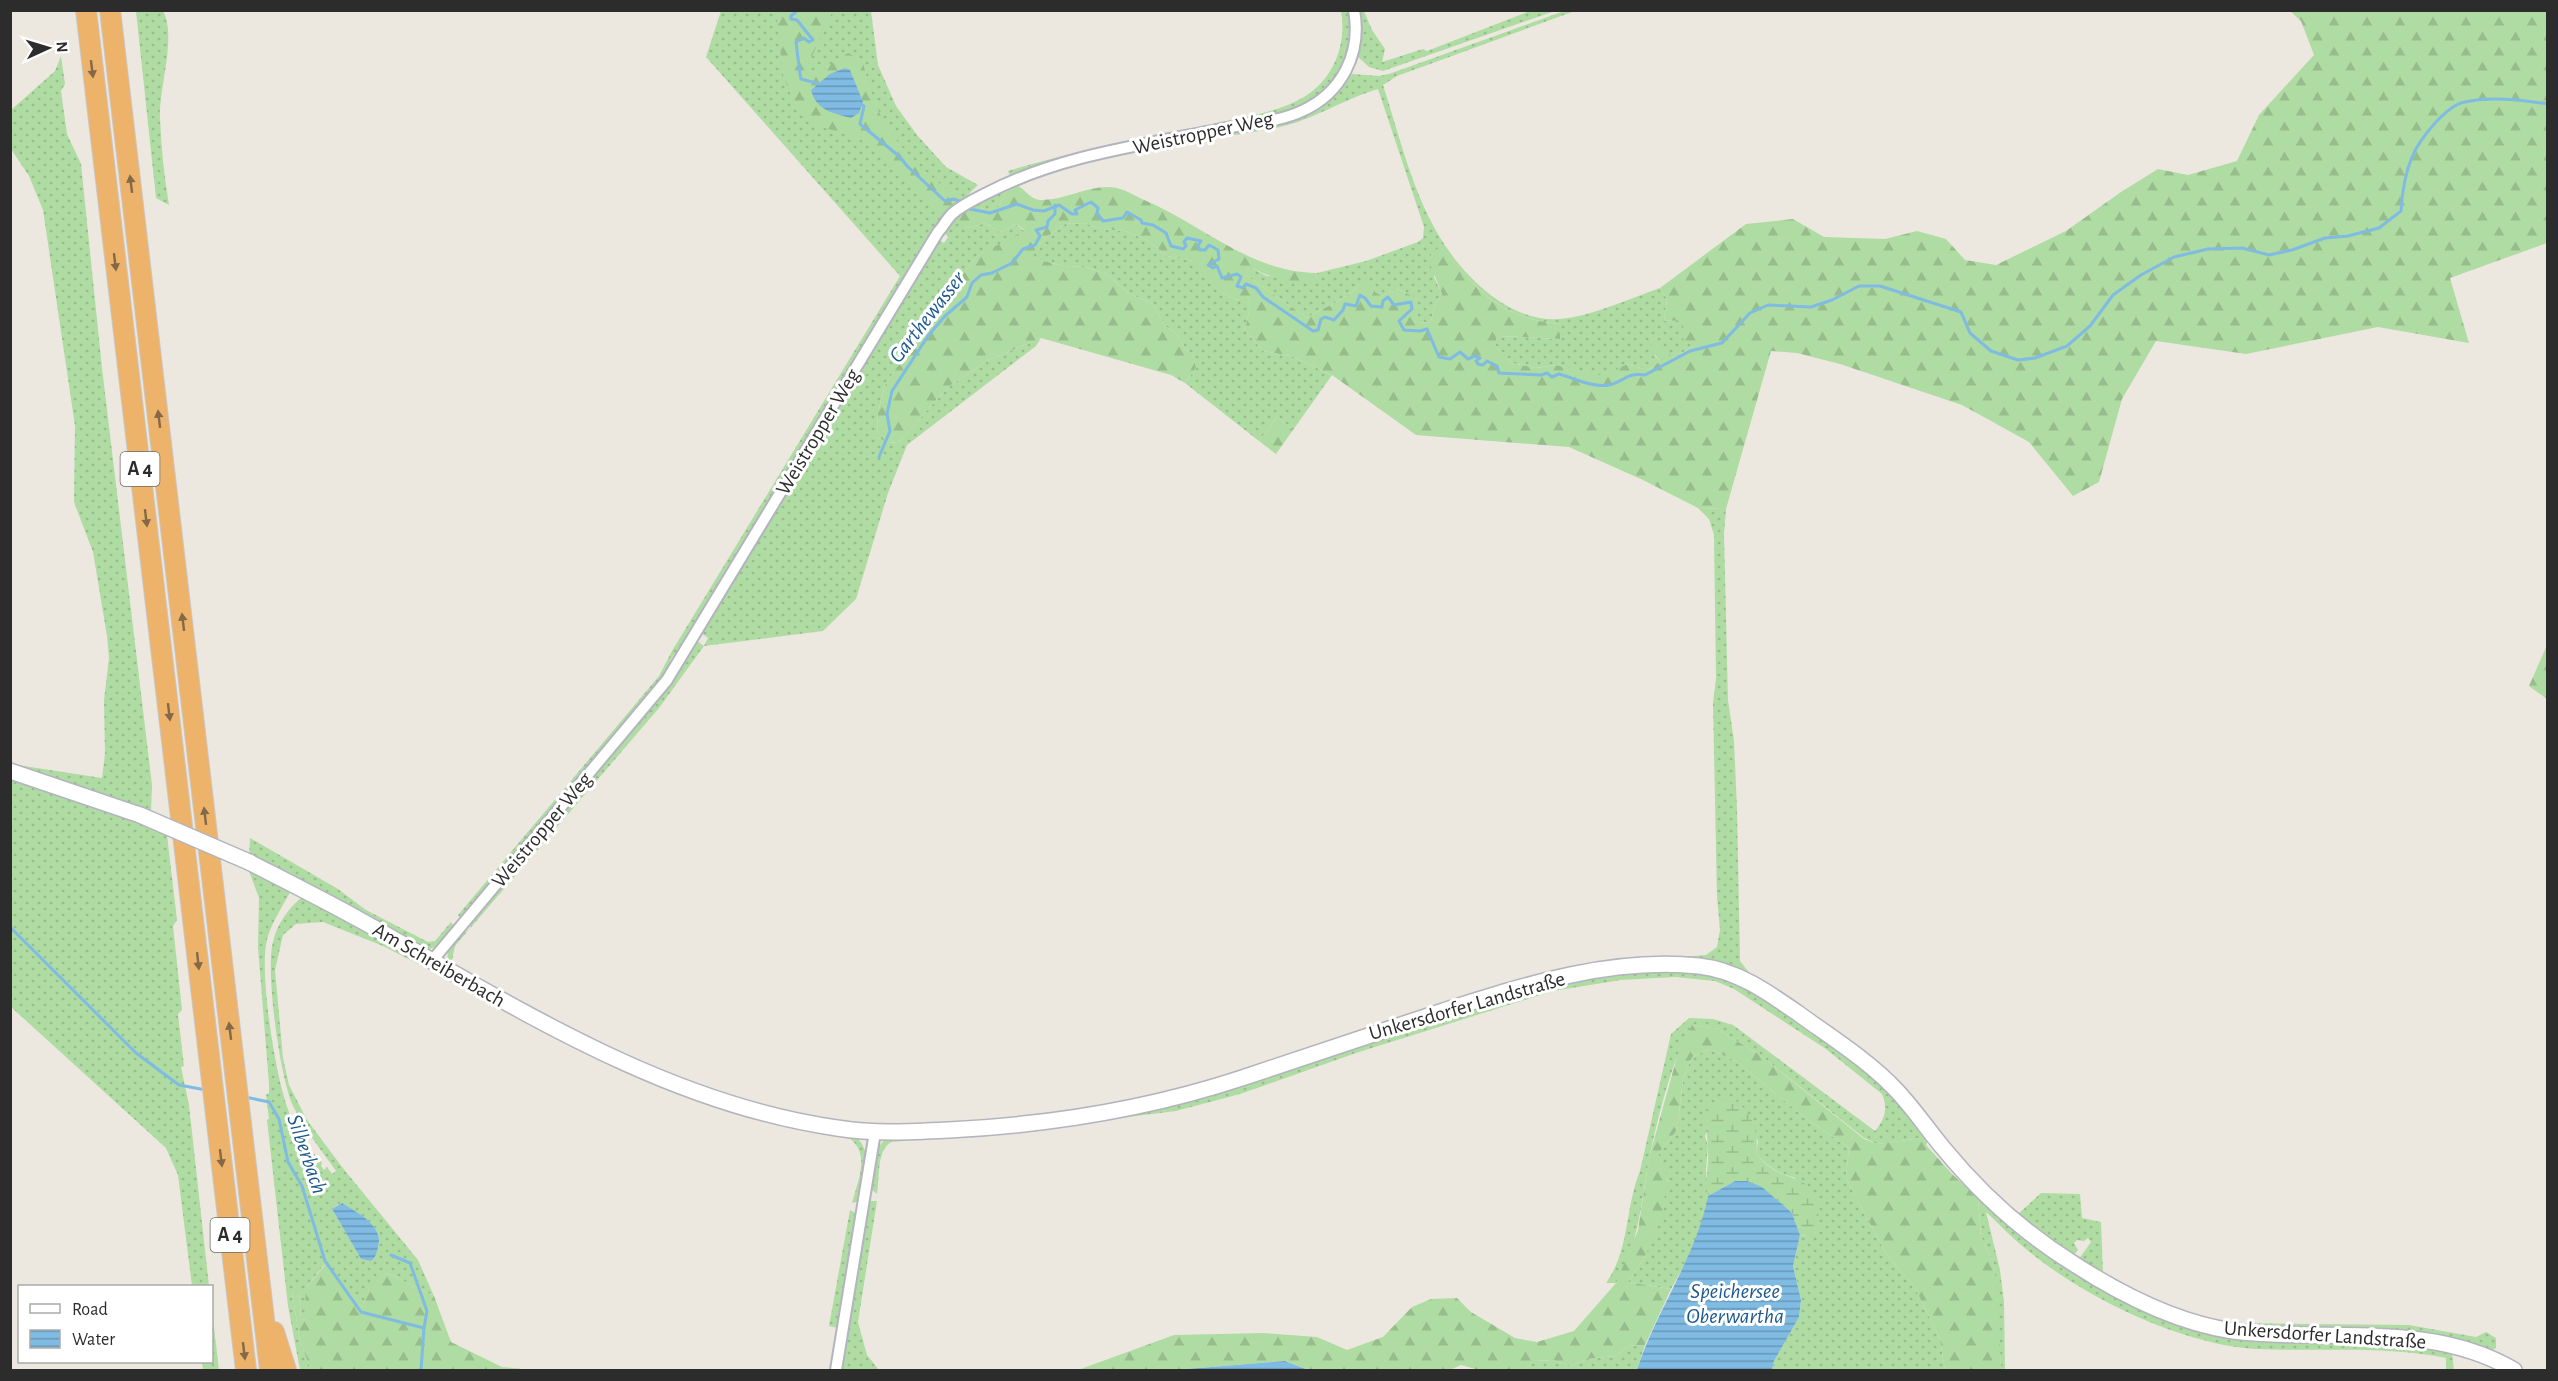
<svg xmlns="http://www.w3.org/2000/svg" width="2558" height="1381" viewBox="0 0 2558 1381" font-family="'Alegreya Sans',sans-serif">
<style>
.grass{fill:url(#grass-dots);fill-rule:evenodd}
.forest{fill:url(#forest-firs);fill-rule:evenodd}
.wetland{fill:url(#wetland-marsh)}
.water{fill:url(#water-rules)}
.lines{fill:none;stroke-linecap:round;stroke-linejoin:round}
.stream{stroke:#7fbbe2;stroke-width:3}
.street-casing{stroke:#b3b4be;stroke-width:14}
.secondary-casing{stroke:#b3b4be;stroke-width:18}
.highway-casing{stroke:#c8c8c8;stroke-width:22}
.street{stroke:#fff;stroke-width:10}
.secondary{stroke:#fff;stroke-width:15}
.highway{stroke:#edb36a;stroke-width:20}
.secondary-bridge-casing{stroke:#b3b4be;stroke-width:18;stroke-linecap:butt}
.secondary-bridge{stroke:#fff;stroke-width:15}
.oneway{fill:#836948}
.labels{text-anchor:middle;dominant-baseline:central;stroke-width:6;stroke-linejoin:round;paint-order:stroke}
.shield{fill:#fff;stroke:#6b6b6b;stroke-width:1.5}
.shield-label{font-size:20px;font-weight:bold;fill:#2c2c2c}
.street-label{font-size:21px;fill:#2c2c2c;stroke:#fff}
.water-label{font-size:22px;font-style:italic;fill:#1d598f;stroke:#fff}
</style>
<defs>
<pattern id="grass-dots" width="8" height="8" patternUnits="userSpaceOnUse" patternTransform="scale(1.5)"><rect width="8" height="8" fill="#afdca2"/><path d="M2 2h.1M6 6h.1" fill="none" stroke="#97bd8c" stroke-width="1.8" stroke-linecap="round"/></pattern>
<pattern id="forest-firs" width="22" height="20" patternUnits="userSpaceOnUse" patternTransform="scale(1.5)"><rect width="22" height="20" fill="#afdca2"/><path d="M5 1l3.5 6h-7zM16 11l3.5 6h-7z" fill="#97bd8c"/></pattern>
<pattern id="wetland-marsh" width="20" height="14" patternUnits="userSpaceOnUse" patternTransform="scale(1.5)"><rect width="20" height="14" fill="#afdca2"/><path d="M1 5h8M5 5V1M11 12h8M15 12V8" fill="none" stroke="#97bd8c"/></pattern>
<pattern id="water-rules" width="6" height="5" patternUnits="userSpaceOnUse" patternTransform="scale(1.5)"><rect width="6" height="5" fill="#7fbbe2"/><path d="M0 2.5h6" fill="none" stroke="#6898b7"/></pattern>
</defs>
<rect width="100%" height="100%" fill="#ece8e0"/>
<g class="grass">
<path d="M136 11H163C177 36 159 87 160 117 161 146 164 176 169 205L156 198Z"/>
<path d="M721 11H871L878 65 896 106 917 135 946 167 978 185 934 228 935 232 678 655 674 654 670 661 673 664 663 678 461 919 458 915 659 676 672 651 900 276 706 57Z"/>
<path d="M1341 11H1349C1357 46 1342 80 1312 101 1303 107 1291 110 1281 114L1063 157 1010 177 1008 171C1075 150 1144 139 1212 124 1242 117 1278 113 1304 97 1334 79 1347 44 1341 11Z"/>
<path d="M1357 11H1364L1372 30 1385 49 1382 62 1423 49 1427 51 1530 11H1555L1383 71 1369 67 1358 57Z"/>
<path d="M1564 11H1575L1397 76 1383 85C1408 163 1423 243 1492 296 1511 310 1535 321 1559 319 1590 317 1631 298 1660 288L1667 299 1664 321 1687 319 1693 347 1672 358 1654 355 1660 361 1648 370 1627 364 1605 377 1555 365 1536 368 1512 363 1496 346V339L1499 336 1559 339 1560 324C1499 318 1479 291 1441 247L1434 277 1442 294 1434 307 1431 322 1418 323V299L1398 289 1382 296 1359 284C1347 301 1324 306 1307 318L1247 276V270L1250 267 1267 276 1316 279 1317 273 1366 261 1418 242 1423 238 1424 227 1378 89C1344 99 1315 119 1280 127 1260 132 1238 134 1217 138 1147 150 1071 160 1006 192L997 210 985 212 978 202 1049 170 1315 110 1338 91 1352 74 1379 76 1389 74Z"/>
<path d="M61 56 65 84 61 91 67 134 81 164 102 368 152 785 151 812 167 835 177 920 173 926 182 1010 178 1014 184 1066 181 1067 189 1105 209 1286H192L178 1175 166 1148 11 1007V764L102 778 105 754 104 700 109 658 107 636 93 552 74 502 75 426 43 210 29 176 11 149V110L55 71Z"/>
<path d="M955 218 969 228 985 223 1000 232 1015 224 1025 231 977 256 932 315 885 385 878 412 877 437 888 443 899 442 948 387 989 360 1041 338 1036 346 907 445 888 493 856 599 823 631 704 646 659 708 455 946 452 960 457 969 561 1026 634 1061 702 1087 789 1113 849 1125 880 1127 1000 1121 1150 1097 1235 1074 1350 1033 1548 973 1593 964 1706 955 1717 947 1720 930 1717 896 1713 703 1716 678 1714 535 1709 519 1698 508 1726 509 1724 534 1728 700 1734 741 1737 809 1740 961 1751 975 1779 992 1893 1076 1946 1140 1939 1138 1895 1084 1858 1053 1859 1062 1901 1101 1929 1137 1877 1144 1864 1138 1760 1055 1717 1029 1692 1025C1672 1059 1657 1120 1649 1160 1641 1202 1639 1245 1616 1283H1606C1630 1250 1625 1207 1640 1171L1671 1034 1689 1018 1713 1019 1733 1025 1875 1131C1885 1119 1888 1108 1882 1094L1826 1049 1734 989 1715 981 1675 977 1621 980 1553 991 1356 1053 1240 1094 1176 1111 1001 1133 891 1142C876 1151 880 1179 877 1194L871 1189C873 1172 872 1144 890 1137L1015 1129 1151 1106 1237 1083 1352 1043 1524 989 1588 975V969L1523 982 1351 1036 1236 1076 1150 1099 1001 1123 880 1129 809 1120 701 1088 615 1054 455 971C440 955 450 944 462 930L465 933 471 927 468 923 593 773 620 744 670 681 697 641 704 646 708 638 701 633 909 288 939 240 944 243 948 237 944 232Z"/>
<path d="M1084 223 1103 229 1125 231 1149 241 1167 256 1199 262C1205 285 1216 288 1236 300L1249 297 1250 307 1245 330 1263 351 1291 356 1332 375 1293 430 1277 417 1259 441 1185 383 1196 368 1193 355 1185 349 1178 335 1164 325 1153 304 1130 294 1106 274 1085 267 1064 266 1027 257 1048 236 1065 224Z"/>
<path d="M250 838 338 889 366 910 428 942 435 941 451 922 454 927 439 945 425 951 249 857Z"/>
<path d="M253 869 289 886 291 891C283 905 273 921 268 936 258 966 274 1061 283 1093 287 1111 296 1128 302 1145L306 1147 307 1145 322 1163 321 1166 324 1170 327 1167 332 1174 336 1171C321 1150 304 1129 293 1106 280 1078 265 970 273 942 277 923 289 908 303 896 419 954 528 1028 649 1077 693 1095 740 1110 787 1122 809 1128 837 1127 857 1138 874 1153 863 1181 859 1201L852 1203C857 1183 871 1154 850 1139L786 1125 732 1109 628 1071 383 946 323 922 296 924 283 935 275 970 283 1058 289 1085 307 1120 342 1167 418 1260 434 1296 387 1273 370 1287 362 1307 324 1265 305 1289 308 1319 301 1320 299 1292H292L300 1341 311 1370H300L288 1306 267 1120 269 1119 266 1095 269 1093V1084L258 947 259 898 249 871ZM341 1203C357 1213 385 1225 378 1248 376 1254 375 1257 371 1261L361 1259 332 1209Z"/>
<path d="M1709 1049 1736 1061 1807 1119 1849 1148 1846 1178 1885 1252 1916 1290 1940 1339 1945 1370H1772L1774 1361 1799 1317 1801 1300 1793 1266 1800 1235 1807 1236 1795 1178C1779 1173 1766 1167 1756 1153L1758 1141 1732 1098 1718 1103 1705 1136 1708 1146 1706 1169 1708 1196 1703 1221 1690 1255 1671 1289 1628 1282 1645 1257 1668 1179 1658 1154 1677 1130 1683 1079 1692 1057Z"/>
<path d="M2041 1193 2080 1194 2082 1218 2101 1222 2103 1274 2169 1307 2229 1323 2409 1325 2476 1337 2486 1332 2496 1338V1348L2488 1353 2229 1327 2137 1297 2079 1259 2091 1242 2088 1238 2084 1241 2077 1240 2074 1243 2078 1250 2073 1256 2016 1216Z"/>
<path d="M1978 1198 2164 1317 2400 1340 2452 1353 2454 1370H2446V1358C2383 1345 2320 1352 2256 1349 2182 1345 2083 1297 2026 1249 2012 1238 1999 1224 1986 1212L2000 1270 2004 1302 2005 1370H2001L1994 1266 1981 1236Z"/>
<path d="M869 1201H877L858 1322 867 1355 879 1370H841Z"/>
<path d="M850 1210 857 1214 838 1328 829 1326Z"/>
<path d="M212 1310 219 1370H203L202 1362H212Z"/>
<path d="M1645 1345 1637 1370H1524L1534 1361 1553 1360 1571 1366 1587 1359 1615 1356 1629 1346Z"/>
</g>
<g class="forest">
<path d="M780 11H833L805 71 814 75 848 53 862 60C869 84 876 113 891 133 912 162 941 186 969 206L978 202 985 212 997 210 1006 192 1018 186C1026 190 1030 199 1040 200 1066 201 1091 183 1117 188 1125 190 1134 195 1142 199 1202 224 1249 272 1317 273L1316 279C1294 287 1270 277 1250 267L1247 270V276L1307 318C1324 306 1347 301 1359 284L1369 282 1374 285 1375 292 1382 296 1398 289 1418 299V323L1431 322 1434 307 1442 294 1429 262 1431 254 1441 246C1478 291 1499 318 1560 324V339L1500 336 1496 339V346L1512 363 1536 368 1555 365 1605 376 1627 364 1648 370 1660 361 1650 349 1653 342 1666 347 1672 358 1693 347 1682 338V330L1686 320 1664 321 1667 299 1660 288 1746 224 1793 219 1824 237 1885 239 1917 231 1946 239 1965 260 1996 265 2066 231 2121 192 2158 169 2188 175 2237 161 2259 115 2314 55 2301 21 2290 11H2547V243L2450 278 2469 343 2378 327 2246 354 2156 341 2122 399 2099 482 2073 496 2029 442 1962 405 1840 364 1797 353 1771 351 1726 509 1698 508 1643 480 1569 447 1416 435 1332 375 1291 356 1263 351 1245 330 1250 307 1249 297 1236 300C1216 288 1205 286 1198 262L1167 256 1149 241 1125 231 1103 229 1084 223 1065 224 1048 236 1028 257 1064 266 1085 267 1106 274 1130 294 1153 304 1164 325 1178 335 1185 349 1193 355 1196 368 1185 383 1171 375 1041 338 989 360 948 387 899 442 888 443 877 437 878 412 885 385 932 315 977 256 1025 230 1015 224 1000 232 985 223 969 228 931 205 884 157 860 139 810 123 796 108 783 75 777 22ZM850 70 863 102 859 113 851 118 827 111Z"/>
<path d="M1277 417 1293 430 1276 454 1259 441Z"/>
<path d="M2547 645 2548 699H2547L2529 686Z"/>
<path d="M1692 1025 1717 1029 1760 1055 1864 1139 1877 1144 1929 1137 1926 1145 1952 1174 1978 1198 1981 1236 1994 1266 1998 1297 2001 1370H1945L1940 1339 1916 1290 1885 1252 1846 1178 1849 1148 1807 1119 1736 1061 1709 1049 1692 1057 1683 1079 1677 1130 1658 1154 1668 1178 1661 1218 1645 1257 1628 1282 1671 1289 1645 1345 1629 1346 1615 1356 1587 1359 1571 1366 1553 1360 1534 1361 1524 1370H1479L1461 1365 1450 1370H1308L1285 1361 1175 1370H1078L1174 1335 1263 1333 1317 1337 1347 1350 1383 1337 1412 1307 1431 1299 1457 1298 1471 1312 1515 1338 1537 1342 1574 1331 1616 1283 1638 1230 1649 1158 1665 1100 1680 1046Z"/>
<path d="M325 1265 362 1307 370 1286 387 1273 434 1296 451 1342 502 1367 531 1370H311L300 1341 292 1292 299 1291 301 1320 307 1319 305 1289Z"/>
</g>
<path class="wetland" d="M1732 1098C1750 1109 1760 1132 1756 1153 1781 1190 1828 1166 1817 1228L1807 1236 1800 1235 1792 1213 1747 1181H1735L1708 1196C1705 1179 1709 1164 1708 1147 1707 1132 1704 1119 1706 1104Z"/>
<g class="water">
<path d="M845 68 850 70 863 102 859 113 851 118C832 113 816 110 811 90L830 74Z"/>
<path d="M1735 1181H1747L1762 1187 1792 1213 1800 1235 1793 1266 1801 1300 1799 1317 1774 1361 1772 1370H1637C1656 1310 1696 1258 1708 1196Z"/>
<path d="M342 1203C358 1213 385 1226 378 1248 376 1254 376 1257 371 1261L361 1259 332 1209Z"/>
<path d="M1285 1361 1308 1370H1175Z"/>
</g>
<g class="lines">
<g class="stream">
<path d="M798 10 791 16V19L797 20 813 40 809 42 804 38 796 42 800 74 801 79 820 84"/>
<path d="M858 103 864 106 860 124 900 157 907 166 945 201 954 199 959 201"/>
<path d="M970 209 990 213 1017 204 1033 210 1044 211 1059 205 1072 214H1077L1075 210 1091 202 1098 208 1097 213 1103 221 1123 218 1127 212 1141 220 1142 223 1153 225 1166 233 1171 246 1183 249 1186 246 1184 242 1187 238 1201 241 1198 245 1200 250H1205L1209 245 1218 250 1219 259 1208 265 1213 268 1217 266 1222 278 1237 274 1241 277 1237 286 1243 288 1246 284 1256 288 1263 297 1313 331 1318 330 1321 319 1325 317 1334 320 1343 310 1345 304 1356 306 1360 295 1365 298 1371 306 1382 307 1383 301 1388 297 1394 305 1411 302 1412 309 1399 321 1404 330 1420 331 1427 329 1439 357 1450 359 1460 352 1468 359 1475 356 1480 358 1476 361 1478 364 1483 365 1487 361 1497 366 1499 373 1541 375 1547 373 1552 377 1559 374C1574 378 1593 388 1609 385 1623 383 1625 372 1645 375L1690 351 1722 343 1750 313 1768 305 1811 307 1832 300 1859 286H1880L1961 312 1970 333 1991 351 2018 360 2035 358 2067 346 2090 326 2113 295 2141 275 2174 257 2208 249 2242 248 2269 255 2292 250 2325 238 2348 236 2379 228 2401 211C2402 193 2405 174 2412 157 2419 140 2446 105 2465 102 2491 96 2521 100 2548 104"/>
<path d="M879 457 890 431 887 414 892 391 928 336 945 316 967 297 972 283 981 275 992 273 1012 263 1023 249 1035 245 1040 236 1036 230 1047 227 1048 221 1055 214V205"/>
<path d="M10 927 136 1053 179 1085 206 1090"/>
<path d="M245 1097 269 1102 279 1119 288 1162 302 1186 325 1261 361 1312 424 1328 421 1370"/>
<path d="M391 1255 410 1263 427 1311 424 1328"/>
</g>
<g class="street-casing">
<g id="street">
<path d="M431 962 667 680 938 232C943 227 947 219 952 214 962 205 975 199 987 193 1062 154 1149 144 1232 127 1254 123 1281 121 1302 111 1342 93 1362 53 1354 10"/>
<path d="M836 1370 875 1132"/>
</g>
</g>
<g class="secondary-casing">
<g id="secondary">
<path d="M10 771 140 815"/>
<path d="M249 862C286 881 324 900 360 920 511 1004 662 1103 837 1128 874 1134 911 1132 949 1130 1047 1125 1148 1109 1242 1078 1309 1056 1376 1033 1443 1011 1525 985 1611 957 1699 966 1737 970 1769 993 1799 1014 1832 1038 1869 1061 1897 1091 1914 1109 1928 1130 1944 1149 1981 1194 2024 1233 2074 1264 2122 1295 2176 1323 2233 1331 2328 1343 2428 1320 2514 1370"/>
</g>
</g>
<g class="highway-casing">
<g id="highway">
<path d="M86 10 246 1370"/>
<path d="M110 10 270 1370"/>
<path d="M274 1332 286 1370"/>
</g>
</g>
<use href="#street" class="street"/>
<use href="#secondary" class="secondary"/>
<use href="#highway" class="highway"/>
<g class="secondary-bridge-casing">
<path id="secondary-bridge" d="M140 815 249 862"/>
</g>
<use href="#secondary-bridge" class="secondary-bridge"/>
</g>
<defs><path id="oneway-solid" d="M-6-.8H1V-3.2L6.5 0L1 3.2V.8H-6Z" transform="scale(1.5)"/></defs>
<g class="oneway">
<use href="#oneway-solid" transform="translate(92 69) rotate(83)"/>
<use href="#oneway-solid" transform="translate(131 184) rotate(-97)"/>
<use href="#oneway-solid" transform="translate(115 262) rotate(83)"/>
<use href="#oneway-solid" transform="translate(159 419) rotate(-97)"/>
<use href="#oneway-solid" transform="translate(146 518) rotate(83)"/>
<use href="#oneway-solid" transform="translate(183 622) rotate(-97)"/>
<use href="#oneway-solid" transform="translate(169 712) rotate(83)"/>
<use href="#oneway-solid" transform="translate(205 816) rotate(-97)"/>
<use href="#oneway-solid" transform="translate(198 961) rotate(84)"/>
<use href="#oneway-solid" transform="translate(230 1031) rotate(-97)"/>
<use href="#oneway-solid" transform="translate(221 1158) rotate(83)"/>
<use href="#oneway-solid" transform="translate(244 1351) rotate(83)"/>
</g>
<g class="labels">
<g class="shield">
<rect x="120.5" y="452" width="39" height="34" rx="4.5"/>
<rect x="210.5" y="1218" width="39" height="34" rx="4.5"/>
</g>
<g class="shield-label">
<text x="140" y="469">A 4</text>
<text x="230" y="1235">A 4</text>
</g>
<g class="street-label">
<text transform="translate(1203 133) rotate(-12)">Weistropper Weg</text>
<text transform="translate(818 432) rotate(-59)">Weistropper Weg</text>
<text transform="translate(542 830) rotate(-50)">Weistropper Weg</text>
<text transform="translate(439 965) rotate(30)">Am Schreiberbach</text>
<text transform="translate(1467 1006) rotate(-16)">Unkersdorfer Landstraße</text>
<text transform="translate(2325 1335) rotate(4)">Unkersdorfer Landstraße</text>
</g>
<g class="water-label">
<text transform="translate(927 317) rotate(-52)">Garthewasser</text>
<text transform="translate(307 1154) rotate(71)">Silberbach</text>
<text x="1735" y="1291">Speichersee<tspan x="1735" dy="25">Oberwartha</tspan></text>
</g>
</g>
<rect width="2558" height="1381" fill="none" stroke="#2c2c2c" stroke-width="24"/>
<rect x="18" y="1285" width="195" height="78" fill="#ffffff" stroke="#ababab" stroke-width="1.5"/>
<rect x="30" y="1304" width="30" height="9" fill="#ffffff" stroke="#ababab" stroke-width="1.5"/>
<text x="72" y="1315" font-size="18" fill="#2c2c2c">Road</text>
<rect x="30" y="1330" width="30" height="18" fill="url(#water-rules)" stroke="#ababab" stroke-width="1.5"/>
<text x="72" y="1345" font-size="18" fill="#2c2c2c">Water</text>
<g transform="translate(48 48) rotate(86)" stroke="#ffffff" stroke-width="4.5" paint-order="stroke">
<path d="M0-4.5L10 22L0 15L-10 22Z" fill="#2c2c2c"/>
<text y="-9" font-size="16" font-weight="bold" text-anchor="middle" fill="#2c2c2c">N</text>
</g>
</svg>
